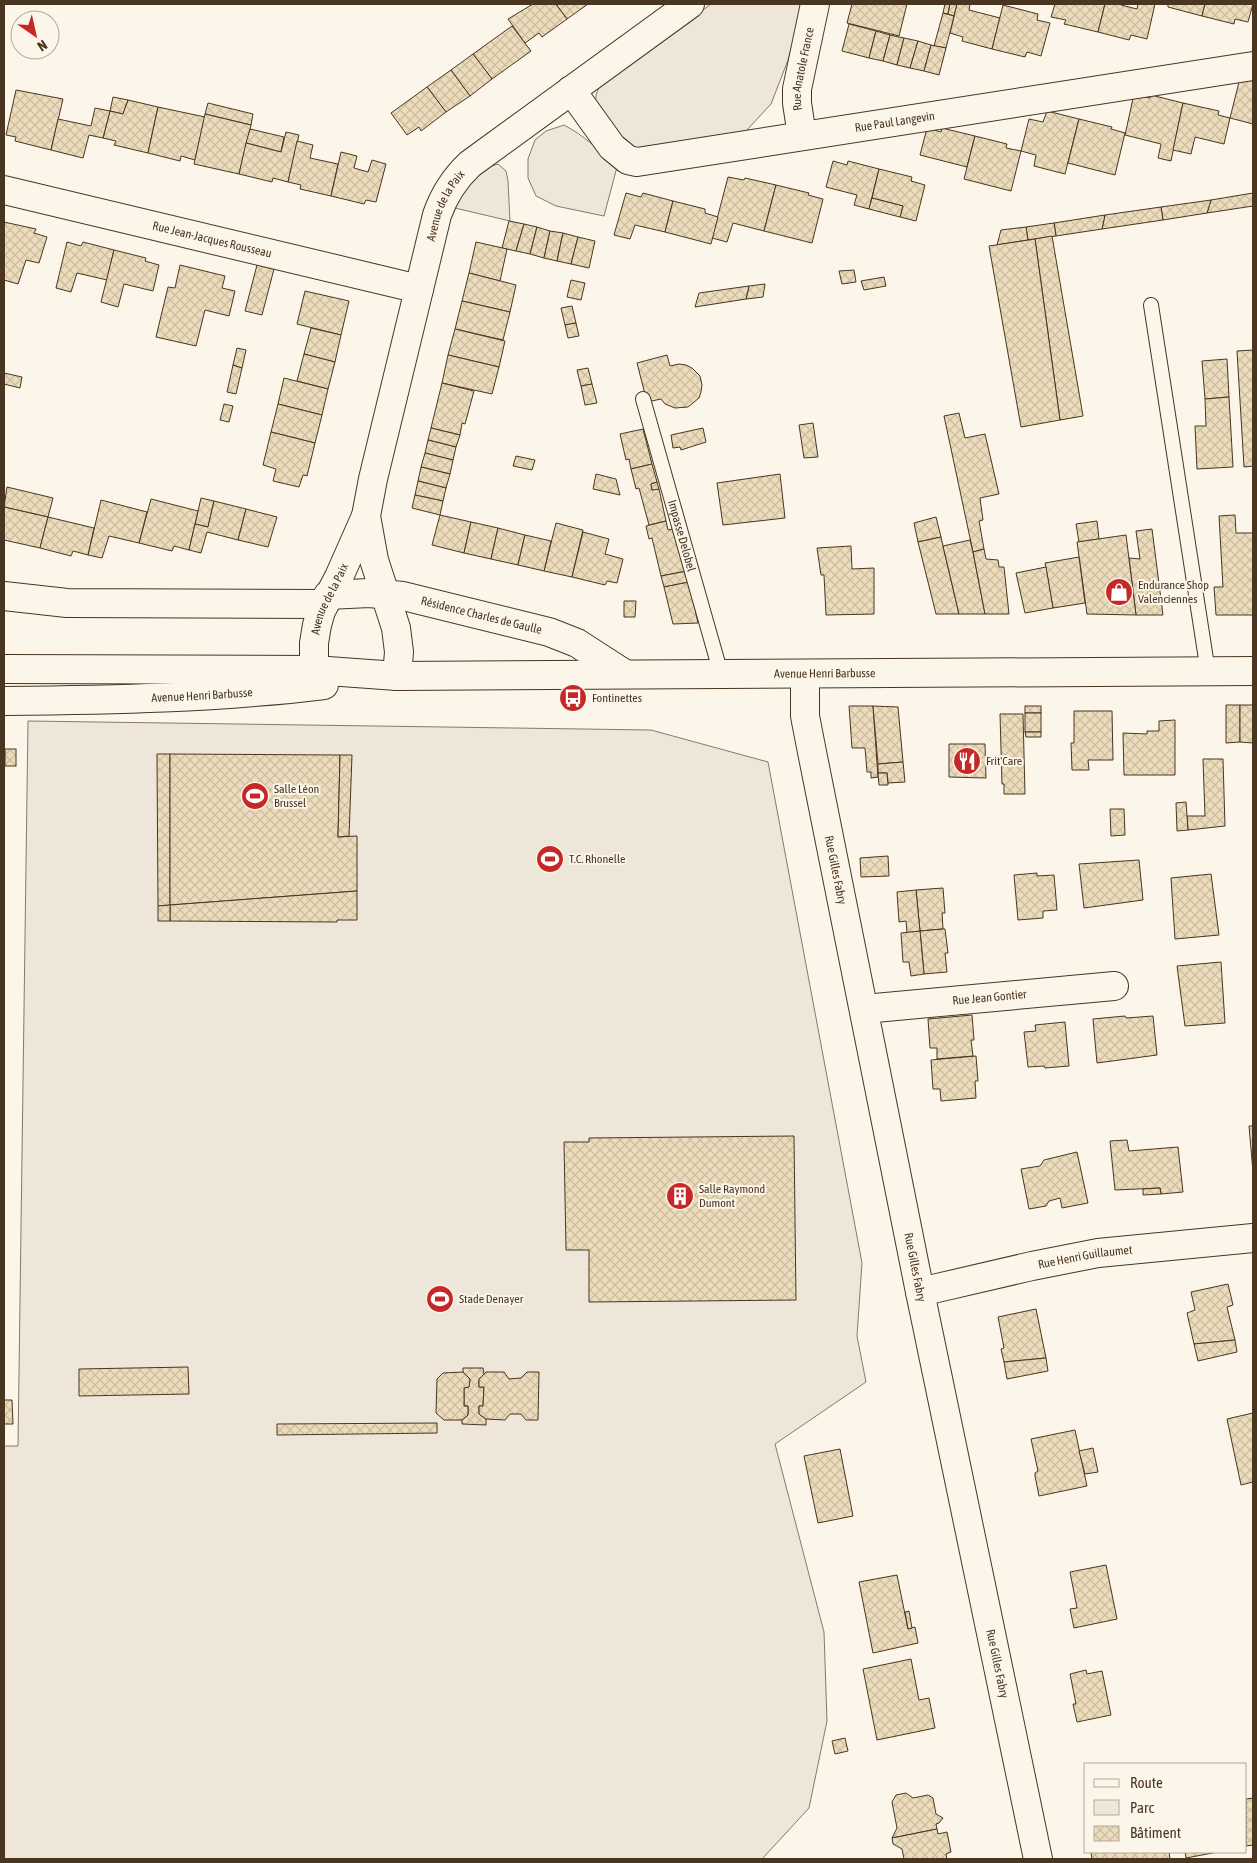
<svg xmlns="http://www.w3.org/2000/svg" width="1257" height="1863" viewBox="0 0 1257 1863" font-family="'Asap Condensed',sans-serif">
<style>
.green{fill:#ede6d9;stroke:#887966}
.building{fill:url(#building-cross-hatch);stroke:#4a3520}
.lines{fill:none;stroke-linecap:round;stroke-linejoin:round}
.lane-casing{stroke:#4a3520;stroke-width:16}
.street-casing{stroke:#4a3520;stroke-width:30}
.secondary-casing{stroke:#4a3520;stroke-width:30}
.lane{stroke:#fbf6e9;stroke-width:14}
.street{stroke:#fbf6e9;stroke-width:28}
.secondary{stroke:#fbf6e9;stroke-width:28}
.labels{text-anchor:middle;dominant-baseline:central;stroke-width:4;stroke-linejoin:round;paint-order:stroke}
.street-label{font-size:12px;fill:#4a3520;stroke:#fbf6e9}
.poi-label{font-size:12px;fill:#4a3520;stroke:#fbf6e9;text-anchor:start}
</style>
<defs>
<pattern id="building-cross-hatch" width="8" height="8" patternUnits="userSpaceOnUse" patternTransform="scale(1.25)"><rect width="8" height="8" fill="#ecdcbc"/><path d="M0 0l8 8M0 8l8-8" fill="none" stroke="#ccbda1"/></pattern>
</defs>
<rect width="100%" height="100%" fill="#fbf6e9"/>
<g class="green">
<path d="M711 4H803L788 60 771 104 746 131 635 151C623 139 593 115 596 96 596 93 599 88 600 85Z"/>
<path d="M564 125C585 136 600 151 617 167L604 216 556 206 536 196 528 178V159L535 140 546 131Z"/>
<path d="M498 164 506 171 508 181 510 221 455 208C456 203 457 197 459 192 466 179 484 168 498 164Z"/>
<path d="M28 721 651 730 768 762 862 1263 857 1336 866 1382 775 1444 824 1632 827 1721 809 1808 762 1859H4V1446H18Z"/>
</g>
<g class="building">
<path d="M533 4H556L567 19 542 37 539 33 525 43 508 19Z"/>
<path d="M556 4H588L567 19Z"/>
<path d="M852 4H907L899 36 847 23Z"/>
<path d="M945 4H950L948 14 943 13Z"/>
<path d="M950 4H957L954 16 948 14Z"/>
<path d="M957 4H970L969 10 1000 18 992 49 962 41 963 37 950 33Z"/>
<path d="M1055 4H1105L1098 32 1064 24 1066 20 1051 17Z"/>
<path d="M1105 4H1122L1121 5 1137 9 1138 4H1155L1147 39 1131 35 1129 40 1098 32Z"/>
<path d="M1165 4H1205L1202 16 1168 7V4Z"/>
<path d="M1205 4H1253L1248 22 1235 19 1234 24 1202 16Z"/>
<path d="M1003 5 1038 14 1037 20 1050 23 1041 56 1027 52 1025 57 992 49Z"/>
<path d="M943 13 954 16 946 48 934 46Z"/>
<path d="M849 24 876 31 869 58 842 51Z"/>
<path d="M512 26 531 51 492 79 473 54Z"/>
<path d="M876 31 890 35 883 61 869 58Z"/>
<path d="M890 35 904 38 897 65 883 61Z"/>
<path d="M904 38 918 41 910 68 897 65Z"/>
<path d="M918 41 931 45 924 71 910 68Z"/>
<path d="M931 45 946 48 939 75 924 71Z"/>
<path d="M473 54 492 79 470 96 451 70Z"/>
<path d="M451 70 470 96 446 112 427 87Z"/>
<path d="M1240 78 1253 81V124L1230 118Z"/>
<path d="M427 87 446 112 421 131 419 127 407 135 391 113Z"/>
<path d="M16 90 63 99 51 150 15 141 16 137 6 135Z"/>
<path d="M1134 94 1150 98 1151 95 1183 103 1171 161 1158 158 1161 144 1125 135Z"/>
<path d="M113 97 128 100 123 114 110 111Z"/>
<path d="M128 100 158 107 148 153 114 145 116 141 103 138 110 111 123 114Z"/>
<path d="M208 103 253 114 251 125 205 114Z"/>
<path d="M1183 103 1219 111 1218 115 1230 118 1224 144 1195 137 1191 154 1173 150Z"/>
<path d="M158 107 205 117 195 160 181 156 180 161 148 153Z"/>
<path d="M95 108 110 111 103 138 89 135 83 158 51 150 58 119 91 126Z"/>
<path d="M1047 111 1079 119 1065 174 1034 166 1036 155 1021 151 1029 119 1043 122Z"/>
<path d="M205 114 251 125 239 174 194 164Z"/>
<path d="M1079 119 1112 127 1111 129 1125 133 1115 175 1068 163Z"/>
<path d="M927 128 941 132 942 128 975 136 967 167 920 155Z"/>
<path d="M250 129 284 137 281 152 246 143Z"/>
<path d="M286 132 299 135 288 182 273 178 272 182 239 174 246 143 281 152Z"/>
<path d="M975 136 1007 144 1006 148 1021 151 1011 191 964 179Z"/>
<path d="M297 141 313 145 310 158 338 164 331 196 300 189 301 185 288 182Z"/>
<path d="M341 152 357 156 354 168 368 172 372 160 386 164 376 202 366 200 364 204 331 196Z"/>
<path d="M833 161 847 165 848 161 879 169 869 209 854 205 857 195 826 187Z"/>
<path d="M879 169 912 177 911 181 925 185 916 221 900 217 903 206 872 198Z"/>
<path d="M728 177 744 180 745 178 776 185 764 231 733 223 727 242 712 238Z"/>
<path d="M776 185 809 193 808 195 823 199 812 243 764 231Z"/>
<path d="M626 193 641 197 643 193 673 201 665 232 635 225 630 239 614 235Z"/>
<path d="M1253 193V206L1207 213 1211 200Z"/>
<path d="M872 198 903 206 900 217 869 209Z"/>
<path d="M1211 200 1207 213 1163 220 1161 207Z"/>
<path d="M673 201 705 209V213L718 217 711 244 665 232Z"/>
<path d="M1161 207 1163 220 1102 229 1105 215Z"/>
<path d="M1105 215 1102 229 1056 236 1054 223Z"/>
<path d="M509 221 524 224 516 251 502 248Z"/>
<path d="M4 222 36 229 34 233 47 237 39 263 26 260 18 284 4 280Z"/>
<path d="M1054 223 1056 236 1028 240 1026 227Z"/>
<path d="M524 224 537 227 530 254 516 251Z"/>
<path d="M537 227 550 231 544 258 530 254Z"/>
<path d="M1026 227 1028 240 997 245 1001 230Z"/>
<path d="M550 231 563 233 557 261 544 258Z"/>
<path d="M563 233 578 237 571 264 557 261Z"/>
<path d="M1052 236 1083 416 1060 420 1035 239Z"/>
<path d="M578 237 595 241 589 268 571 264Z"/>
<path d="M1035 239 1060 420 1021 427 989 246Z"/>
<path d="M67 242 81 246 83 242 114 250 107 280 77 273 71 292 56 288Z"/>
<path d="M476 242 507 249 500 281 469 273Z"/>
<path d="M114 250 146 258 145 261 159 265 153 291 124 284 118 307 101 302Z"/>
<path d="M180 265 225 276 222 288 235 291 229 316 205 310 196 346 156 337 168 287 175 288Z"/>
<path d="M257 265 274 269 262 315 245 311Z"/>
<path d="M854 270 856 282 842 284 839 271Z"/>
<path d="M469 273 516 285 510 312 462 301Z"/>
<path d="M884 277 886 286 864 290 861 281Z"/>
<path d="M571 280 585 283 581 300 567 297Z"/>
<path d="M765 284 763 297 746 299 749 286Z"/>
<path d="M749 286 746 299 695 307 699 293Z"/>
<path d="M305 291 349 301 341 335 297 324Z"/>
<path d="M462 301 510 312 503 340 455 329Z"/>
<path d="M572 306 576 323 565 325 561 308Z"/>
<path d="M576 323 579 336 568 338 565 325Z"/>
<path d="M311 328 341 335 335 362 304 354Z"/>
<path d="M455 329 505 341 499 367 448 355Z"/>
<path d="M237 348 246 350 242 368 233 365Z"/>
<path d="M1253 350V466L1244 467 1237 351Z"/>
<path d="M304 354 335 362 328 389 297 381Z"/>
<path d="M448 355 499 367 492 394 442 383Z"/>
<path d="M667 355 670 366 679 364 686 365 692 368 700 376 702 385 701 392 699 398 688 407 675 408 665 404 661 399 647 402 637 363Z"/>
<path d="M1227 359 1229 397 1205 399 1202 361Z"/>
<path d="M233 365 242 368 236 394 227 392Z"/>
<path d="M588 368 592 384 581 386 577 370Z"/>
<path d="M4 373 22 377 20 388 4 384Z"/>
<path d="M284 378 328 389 322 415 278 404Z"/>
<path d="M442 383 474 391 465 424 462 423 460 435 431 428Z"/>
<path d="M592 384 597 403 585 405 581 386Z"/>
<path d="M1229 397 1233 467 1197 469 1195 426H1206L1205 399Z"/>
<path d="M224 404 233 406 229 422 220 420Z"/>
<path d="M278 404 322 415 315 443 271 432Z"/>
<path d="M959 413 965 438 985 434 999 494 980 498 983 520 979 521 984 549 973 552 944 416Z"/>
<path d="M813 423 818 457 804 458 799 425Z"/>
<path d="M431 428 460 435 456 447 428 440Z"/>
<path d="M703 428 706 442 681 450 680 447 673 448 671 435Z"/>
<path d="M643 429 652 464 631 469 629 459 626 460 620 434Z"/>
<path d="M271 432 315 443 307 476 303 475 299 487 273 481 276 469 263 465Z"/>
<path d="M428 440 456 447 453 460 425 453Z"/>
<path d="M425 453 453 460 450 474 421 467Z"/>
<path d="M516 456 535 460 532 470 513 466Z"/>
<path d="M652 464 657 482 651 484 652 490 659 489 666 521 649 525 639 488 636 489 631 469Z"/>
<path d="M421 467 450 474 446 488 418 481Z"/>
<path d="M596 474 616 479 620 495 593 489Z"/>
<path d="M780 474 785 518 723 525 717 483Z"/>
<path d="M418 481 446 488 443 501 415 495Z"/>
<path d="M657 482 659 489 652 490 651 484Z"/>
<path d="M7 487 53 498 48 517 4 507Z"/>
<path d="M415 495 443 501 440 515 412 508Z"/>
<path d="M201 498 214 501 208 527 195 524Z"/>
<path d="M151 499 198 511 189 550 174 546 172 551 139 543Z"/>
<path d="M101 500 147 512 139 543 109 536 102 558 88 555Z"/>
<path d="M214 501 246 509 238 540 207 532 201 553 189 550 195 524 208 527Z"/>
<path d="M4 507 48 517 40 548 4 540Z"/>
<path d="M246 509 277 517 268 547 238 540Z"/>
<path d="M440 515 471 522 464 553 432 545Z"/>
<path d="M1235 515 1236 533H1253V615H1216L1214 587H1223L1219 516Z"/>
<path d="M48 517 94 528 88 555 73 551 71 556 40 548Z"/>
<path d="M936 517 941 537 918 542 914 523Z"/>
<path d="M666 521 668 530 677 528 687 571 661 576 652 538 649 539 646 526Z"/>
<path d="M1097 521 1099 539 1079 542 1076 524Z"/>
<path d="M471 522 498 528 491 559 464 553Z"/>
<path d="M556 523 583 530 572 577 544 571Z"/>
<path d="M498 528 525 535 518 565 491 559Z"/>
<path d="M1152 529 1163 615H1136L1129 558 1140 559 1136 531Z"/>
<path d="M583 532 609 539 605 554 623 559 617 583 607 581 605 585 572 577Z"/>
<path d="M525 535 551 541 544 571 518 565Z"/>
<path d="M1126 535 1136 615 1087 614 1077 542Z"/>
<path d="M941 537 943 546 959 614H936L918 542Z"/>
<path d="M970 540 973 552 985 614H959L943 546Z"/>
<path d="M851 546 852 569 874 568V614L826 615 824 575H821L817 548Z"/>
<path d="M984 549 986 559 998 560 999 567H1004L1009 614H985L973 552Z"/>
<path d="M1079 557 1085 603 1053 608 1045 563Z"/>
<path d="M1046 567 1053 608 1025 613 1016 573Z"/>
<path d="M687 571 689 582 664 587 661 576Z"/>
<path d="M689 582 698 623 673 624 664 587Z"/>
<path d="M624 601H636L635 617H624Z"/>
<path d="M1226 705H1240V742L1226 743Z"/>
<path d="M1240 705H1253V743L1240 742Z"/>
<path d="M849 706H873L878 777 871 778V772H867L865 748H852Z"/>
<path d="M873 706 898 707 903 762 878 764Z"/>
<rect x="1025" y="706" width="16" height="7"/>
<path d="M1074 711H1112L1113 760H1088L1089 770H1072L1071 743H1074Z"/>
<rect x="1025" y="713" width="16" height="19"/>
<path d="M1000 714H1023L1025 794H1004V784H1002Z"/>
<path d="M1175 720V775H1124L1123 733 1147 734V731H1159V721Z"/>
<path d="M1025 732H1041V737H1026Z"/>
<path d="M949 744H985L986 778 949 777Z"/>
<rect x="5" y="749" width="11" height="17"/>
<path d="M157 754H170V905L158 906Z"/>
<path d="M170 754 340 755 338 837 357 836V891L170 905Z"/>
<path d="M340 755H352L349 836 338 837Z"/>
<path d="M1203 759H1223L1225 826 1188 830 1187 816H1205Z"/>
<path d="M903 762 905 782 888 783 887 773H878V764Z"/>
<path d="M878 773H887L888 785H879Z"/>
<path d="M1186 802 1188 830 1177 831 1176 803Z"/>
<path d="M1110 809H1124L1125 835 1111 836Z"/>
<path d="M888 856 889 876 861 877 860 858Z"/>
<path d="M1139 860 1143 900 1084 908 1079 864Z"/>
<path d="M1037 873V876L1054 875 1057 910 1043 911V918L1018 920 1014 875Z"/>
<path d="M1211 874 1219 935 1175 939 1171 878Z"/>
<path d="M943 888 945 913H942L943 929 920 931 916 890Z"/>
<path d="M916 890 920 931 907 933 906 921 899 922 897 892Z"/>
<path d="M357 891V920H337V922L170 921V905Z"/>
<path d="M170 905V921H158V906Z"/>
<path d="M943 929H945L948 953H945L947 972 924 974 920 931Z"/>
<path d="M920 931 924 974 911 976 909 962H903L901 933Z"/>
<path d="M1221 962 1225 1023 1185 1026 1177 966Z"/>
<path d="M972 1015 974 1040H971L973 1056 937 1059V1048H930L928 1019Z"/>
<path d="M1125 1016 1126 1018 1153 1016 1157 1055 1097 1063 1093 1019Z"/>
<path d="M1065 1022 1069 1066 1045 1068 1044 1066 1028 1067 1024 1032 1036 1031 1035 1025Z"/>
<path d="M976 1056 978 1081H975L976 1098 941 1101 940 1089H933L931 1060Z"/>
<path d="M1249 1126H1253V1172Z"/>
<path d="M794 1136 796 1300 589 1302V1250H566L564 1142H589V1138Z"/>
<path d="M1127 1140 1129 1151 1178 1147 1183 1192 1161 1194 1160 1188 1115 1190 1110 1141Z"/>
<path d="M1077 1152 1088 1203 1062 1208 1060 1198 1049 1201 1046 1206 1029 1209 1021 1169 1040 1166 1044 1160Z"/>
<path d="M1160 1188 1161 1194 1143 1195V1189Z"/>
<path d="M1228 1284 1233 1305 1227 1307 1235 1340 1194 1344 1187 1313 1195 1310 1191 1292Z"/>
<path d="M1036 1309 1046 1358 1004 1362 1001 1349 1004 1348 998 1317Z"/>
<path d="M1235 1340 1237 1352 1198 1361 1194 1344Z"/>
<path d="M1046 1358 1048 1371 1007 1379 1004 1362Z"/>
<path d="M188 1367 189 1394 79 1396V1369Z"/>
<path d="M463 1368H483L484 1374 479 1381V1387H484L483 1406H479V1414L486 1419V1425L462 1424V1420L468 1415V1406H464V1388L469 1387 470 1379 463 1372Z"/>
<path d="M463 1372 470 1379 469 1387 464 1388V1406H468V1415L462 1420H444L436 1413 437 1379 443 1373Z"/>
<path d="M486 1372H504L509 1379 521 1378 527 1372H539L538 1420H526L521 1414H510L505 1420 486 1419 479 1414V1406H483L484 1387H479V1379Z"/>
<path d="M4 1400H12L13 1424H4Z"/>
<path d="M1253 1413V1482L1241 1485 1227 1419Z"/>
<path d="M437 1423V1433L277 1435V1424Z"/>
<path d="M1075 1430 1087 1486 1039 1496 1035 1476V1473L1038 1471 1031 1439Z"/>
<path d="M1093 1448 1098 1472 1085 1474 1079 1451Z"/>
<path d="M840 1449 853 1516 818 1523 804 1456Z"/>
<path d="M1106 1565 1117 1619 1074 1628 1070 1609 1077 1608 1070 1572Z"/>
<path d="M897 1575 908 1629 915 1627 918 1643 873 1653 859 1582Z"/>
<path d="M909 1611 912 1628 908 1629 905 1612Z"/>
<path d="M911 1659 919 1700 929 1698 935 1728 877 1740 863 1669Z"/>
<path d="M1086 1670 1087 1674 1102 1671 1111 1715 1077 1722 1073 1704H1076L1070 1674Z"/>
<path d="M845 1738 848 1751 835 1754 832 1741Z"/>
<path d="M906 1793 913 1798 928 1795 933 1798 936 1814 943 1818 939 1823 936 1824 937 1829 892 1838 897 1828 892 1802 896 1795Z"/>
<path d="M1253 1798V1845L1246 1846V1799Z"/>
<path d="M937 1829 938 1834 947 1832 951 1852 946 1854 947 1859H904L902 1849 893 1844 892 1838Z"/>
<path d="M1091 1852H1169L1170 1859H1092Z"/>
<path d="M1185 1852H1218L1186 1858Z"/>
</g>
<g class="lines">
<g class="lane-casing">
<g id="lane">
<path d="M1151 305 1208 672"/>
<path id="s1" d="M643 399 721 674"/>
</g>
</g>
<g class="street-casing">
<g id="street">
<path id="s2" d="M571 90 612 147 628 160 637 162 1253 66"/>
<path id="s3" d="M802 136 797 103V89L815 4"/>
<path id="s4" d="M4 190 419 289"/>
<path d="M366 516 374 560 396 628 399 652 397 676"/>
<path id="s5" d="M328 595 369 593 403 596 549 632 577 643 625 674"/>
<path d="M4 596 67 603 324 604"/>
<path id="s6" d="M805 674V716L811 747 920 1292 1038 1859"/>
<path id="s7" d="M314 686V643L317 625 321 611 339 577 366 516 373 479 437 215C444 195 454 179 470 164L690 4"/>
<path id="s8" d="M864 1009 1114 986"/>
<path id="s9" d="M920 1292 1032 1266 1098 1253 1253 1238"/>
</g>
</g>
<g class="secondary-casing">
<g id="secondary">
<path id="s10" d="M4 669 314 670 397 676 1253 671"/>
<path id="s11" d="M4 701C111 700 218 698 324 685"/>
</g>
</g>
<use href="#lane" class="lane"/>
<use href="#street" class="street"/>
<use href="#secondary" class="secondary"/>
</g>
<defs>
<g id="shop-disc" transform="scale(1.4375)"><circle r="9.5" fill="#c62828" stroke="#fbf6e9"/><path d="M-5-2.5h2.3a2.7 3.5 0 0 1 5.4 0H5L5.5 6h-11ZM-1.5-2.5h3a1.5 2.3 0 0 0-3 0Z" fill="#fff"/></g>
<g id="bus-disc" transform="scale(1.4375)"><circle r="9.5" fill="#c62828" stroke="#fbf6e9"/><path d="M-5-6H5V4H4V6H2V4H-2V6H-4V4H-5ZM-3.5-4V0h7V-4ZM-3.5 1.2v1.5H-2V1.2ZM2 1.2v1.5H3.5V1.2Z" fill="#fff"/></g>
<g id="restaurant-disc" transform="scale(1.4375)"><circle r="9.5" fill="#c62828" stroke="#fbf6e9"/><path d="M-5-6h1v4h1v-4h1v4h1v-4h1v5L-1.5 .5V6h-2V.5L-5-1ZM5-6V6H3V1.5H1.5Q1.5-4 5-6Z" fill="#fff"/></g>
<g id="stadium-disc" transform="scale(1.4375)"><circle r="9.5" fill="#c62828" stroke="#fbf6e9"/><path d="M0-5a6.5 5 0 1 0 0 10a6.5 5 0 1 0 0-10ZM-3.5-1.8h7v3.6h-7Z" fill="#fff"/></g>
<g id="building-disc" transform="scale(1.4375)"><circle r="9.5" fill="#c62828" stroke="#fbf6e9"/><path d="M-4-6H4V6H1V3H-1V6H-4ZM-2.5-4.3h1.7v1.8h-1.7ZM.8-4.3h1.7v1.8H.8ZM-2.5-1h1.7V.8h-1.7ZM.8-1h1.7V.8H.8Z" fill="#fff"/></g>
</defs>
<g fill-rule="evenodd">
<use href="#shop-disc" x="1119" y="592"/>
<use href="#bus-disc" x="573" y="698"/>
<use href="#restaurant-disc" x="967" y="761"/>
<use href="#stadium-disc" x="255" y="796"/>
<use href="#stadium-disc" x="550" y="859"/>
<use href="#building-disc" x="680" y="1196"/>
<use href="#stadium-disc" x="440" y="1299"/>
</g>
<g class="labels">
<g class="street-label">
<text stroke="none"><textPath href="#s3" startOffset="68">Rue Anatole France</textPath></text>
<text stroke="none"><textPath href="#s2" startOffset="361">Rue Paul Langevin</textPath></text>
<text stroke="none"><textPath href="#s7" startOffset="502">Avenue de la Paix</textPath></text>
<text stroke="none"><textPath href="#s4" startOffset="214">Rue Jean-Jacques Rousseau</textPath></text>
<text stroke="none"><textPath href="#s1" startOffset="142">Impasse Delobel</textPath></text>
<text stroke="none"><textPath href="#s7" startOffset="90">Avenue de la Paix</textPath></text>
<text stroke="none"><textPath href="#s5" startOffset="156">Résidence Charles de Gaulle</textPath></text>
<text stroke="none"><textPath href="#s10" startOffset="821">Avenue Henri Barbusse</textPath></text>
<text stroke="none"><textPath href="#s11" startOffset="198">Avenue Henri Barbusse</textPath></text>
<text stroke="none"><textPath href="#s6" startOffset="199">Rue Gilles Fabry</textPath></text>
<text stroke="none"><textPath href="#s8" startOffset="126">Rue Jean Gontier</textPath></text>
<text stroke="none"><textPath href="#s9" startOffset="169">Rue Henri Guillaumet</textPath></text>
<text stroke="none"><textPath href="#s6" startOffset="604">Rue Gilles Fabry</textPath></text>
<text stroke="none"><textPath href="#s6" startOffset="1009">Rue Gilles Fabry</textPath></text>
</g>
<g class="poi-label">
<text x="1138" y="585">Endurance Shop<tspan x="1138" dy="14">Valenciennes</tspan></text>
<text x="592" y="698">Fontinettes</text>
<text x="986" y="761">Frit'Care</text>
<text x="274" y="789">Salle Léon<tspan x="274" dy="14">Brussel</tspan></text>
<text x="569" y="859">T.C. Rhonelle</text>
<text x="699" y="1189">Salle Raymond<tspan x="699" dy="14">Dumont</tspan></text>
<text x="459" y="1299">Stade Denayer</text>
</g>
</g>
<rect width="1257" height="1863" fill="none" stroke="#4a3520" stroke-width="10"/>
<rect x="1084" y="1763" width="162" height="90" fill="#fbf6e9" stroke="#b4a999"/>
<rect x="1094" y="1779" width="25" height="8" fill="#fbf6e9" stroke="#b4a999"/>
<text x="1130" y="1788" font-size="15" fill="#4a3520">Route</text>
<rect x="1094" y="1800" width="25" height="15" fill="#ede6d9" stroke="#b4a999"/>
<text x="1130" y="1813" font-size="15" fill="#4a3520">Parc</text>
<rect x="1094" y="1826" width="25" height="15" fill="url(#building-cross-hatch)" stroke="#b4a999"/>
<text x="1130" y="1838" font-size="15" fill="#4a3520">Bâtiment</text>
<g transform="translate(35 35) rotate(146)"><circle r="24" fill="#fbf6e9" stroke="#b4a999"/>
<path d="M0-4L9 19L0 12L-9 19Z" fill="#c62828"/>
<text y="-8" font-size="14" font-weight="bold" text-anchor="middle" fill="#4a3520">N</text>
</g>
</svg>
